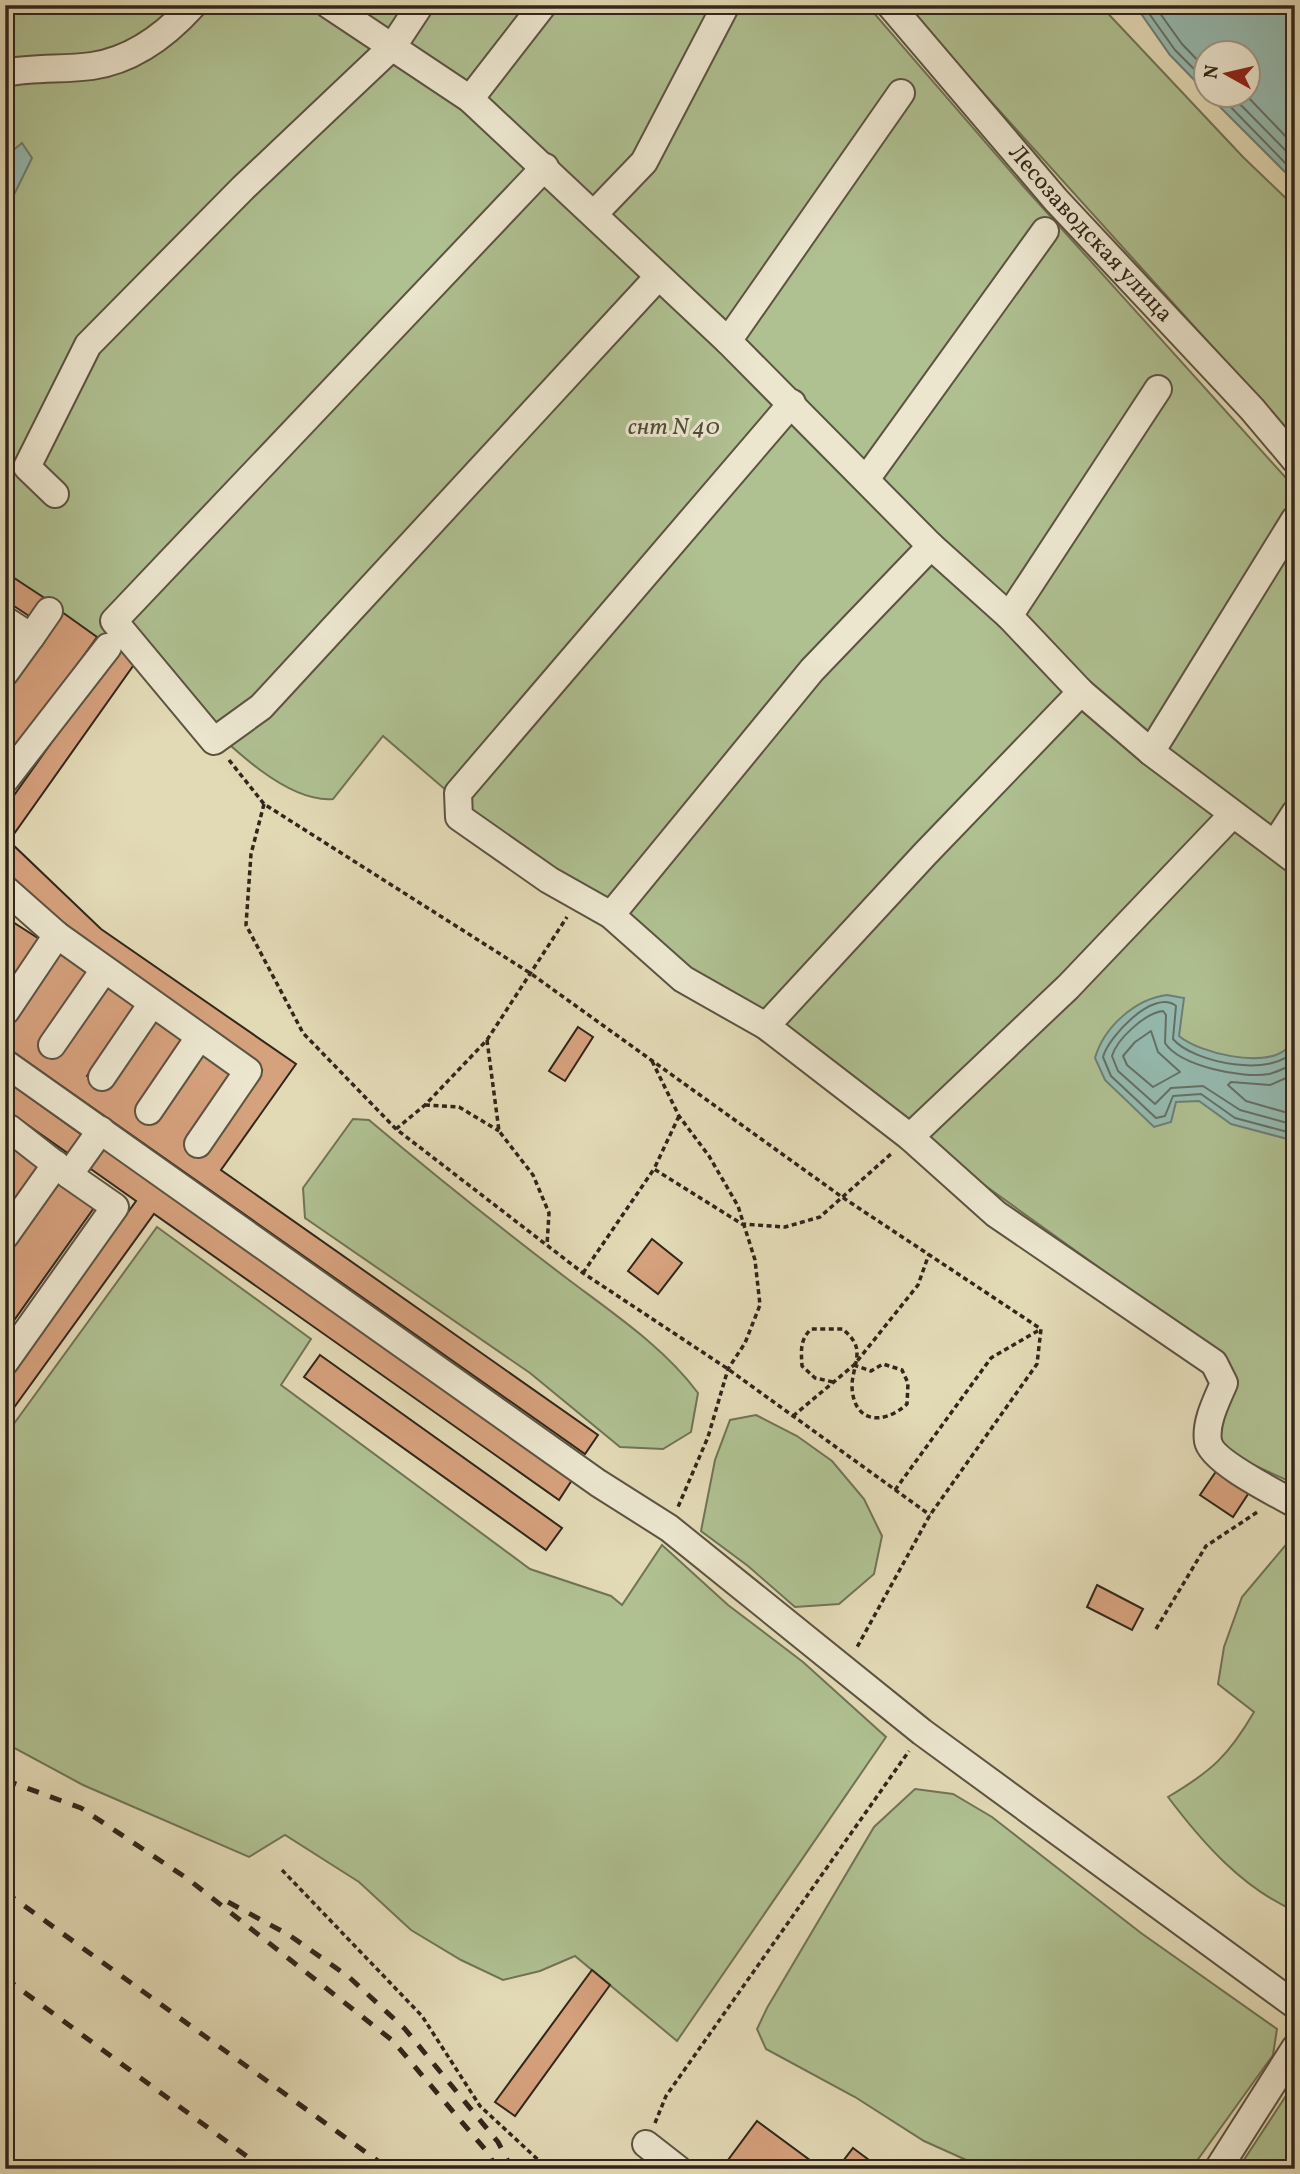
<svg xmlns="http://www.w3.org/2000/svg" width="1300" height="2174" viewBox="0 0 1300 2174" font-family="Vollkorn,serif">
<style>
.green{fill:#afc091;stroke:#707356;stroke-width:2}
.water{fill:#95bab0;stroke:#6d7f74;stroke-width:2}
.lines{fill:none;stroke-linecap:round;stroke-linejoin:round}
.shore{stroke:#637066;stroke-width:2}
.building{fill:#d6a17d;stroke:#31261b;stroke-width:2}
.minor-casing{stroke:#5d5342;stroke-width:30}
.path{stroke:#31261b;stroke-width:3.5;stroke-dasharray:5 3.5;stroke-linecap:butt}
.minor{stroke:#ece6cf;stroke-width:26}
.rail{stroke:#31261b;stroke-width:5;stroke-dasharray:12 12;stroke-linecap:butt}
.labels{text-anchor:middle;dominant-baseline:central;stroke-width:6;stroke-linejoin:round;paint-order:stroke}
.street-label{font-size:24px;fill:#31261b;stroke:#ece6cf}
.park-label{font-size:24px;font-style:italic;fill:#504c38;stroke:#ece6cf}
</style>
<rect width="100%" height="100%" fill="#e2d9b5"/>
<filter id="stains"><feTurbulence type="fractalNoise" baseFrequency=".00286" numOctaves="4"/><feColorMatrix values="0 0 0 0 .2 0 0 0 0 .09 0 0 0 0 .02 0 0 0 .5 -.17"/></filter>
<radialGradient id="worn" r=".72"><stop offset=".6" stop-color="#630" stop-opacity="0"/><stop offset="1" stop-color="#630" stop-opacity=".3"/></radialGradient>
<g class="green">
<path d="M5 5H867L1024 187 1295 488V1484L1234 1456 1218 1442V1424L1235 1383 1129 1289 690 974 593 892 483 822 383 736 333 799C266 805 176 683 121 647 114 642 104 641 96 637 65 618 36 592 5 572Z"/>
<path d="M904 5H1100L1243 157 1295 207V438Z"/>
<path d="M353 1119 369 1120C433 1174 498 1226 565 1277 611 1312 663 1346 698 1393L691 1432 663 1449 620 1447 530 1373 305 1218 303 1188Z"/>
<path d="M157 1227 311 1339 281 1385 530 1569 611 1596 622 1605 662 1545 728 1605 803 1662 886 1737 677 2041 575 1956 540 1971 503 1980 461 1960 411 1930 359 1882 285 1835 249 1857 83 1785 5 1743V1436Z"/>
<path d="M756 1415 797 1436 832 1461 864 1499 882 1536 874 1574 839 1604 795 1607 748 1566 701 1531 715 1460 730 1420Z"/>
<path d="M1295 1534V1911C1242 1888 1202 1842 1168 1797 1212 1771 1229 1755 1254 1712L1218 1684 1224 1647 1242 1597Z"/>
<path d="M915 1789 953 1794 992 1817 1141 1933 1277 2029 1273 2055 1191 2169H975L973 2163 924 2141 855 2097 766 2049 757 2029 767 2008 874 1827Z"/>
<path d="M1295 2082V2169H1238Z"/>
</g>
<g class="water">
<path d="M1135 5H1295V182L1208 95 1248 94V52H1206L1205 91 1170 55Z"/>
<path d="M22 143 32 158 5 213V157Z"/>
<path d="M1167 995 1184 998 1179 1036C1199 1053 1263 1068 1285 1050 1289 1047 1292 1040 1295 1036V1141L1231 1124 1199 1101 1176 1102 1171 1122 1154 1127 1105 1080 1095 1058C1104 1027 1135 999 1167 995Z"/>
</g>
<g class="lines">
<g class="shore">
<path d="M1143 5 1175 50 1206 81"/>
<path d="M1154 5 1182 44 1206 69"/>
<path d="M1218 94 1295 173"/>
<path d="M1230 94 1295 160"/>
<path d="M1245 94 1295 146"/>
<path d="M1151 1031 1158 1052 1180 1072 1153 1087 1127 1065 1123 1056 1135 1042Z"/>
<path d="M1295 1049C1275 1079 1193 1063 1173 1039L1176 1006C1154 988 1108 1037 1103 1057L1111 1076 1156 1118 1165 1116 1173 1096 1201 1094 1235 1118 1295 1134"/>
<path d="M1295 1063C1287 1067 1278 1072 1269 1074 1243 1079 1180 1066 1165 1043L1166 1015 1163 1011C1145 1013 1117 1039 1112 1056L1118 1071 1155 1104 1171 1088 1203 1086 1240 1110 1295 1125"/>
<path d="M1295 1074 1270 1085 1231 1082 1228 1085 1246 1101 1295 1115"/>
</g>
</g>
<g class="building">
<path d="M5 572 46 599 32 618 5 600Z"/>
<path d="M62 612 97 637 5 766V692Z"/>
<path d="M120 646 138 659 9 841 101 929 296 1064 221 1170 598 1435 585 1454 5 1046V1017L58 948 137 1006 87 1076 105 1088 155 1017 232 1075 185 1145 200 1156 262 1070 86 948 5 871V808Z"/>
<path d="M5 917 44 942 5 1002Z"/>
<path d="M578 1027 593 1037 565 1081 549 1071Z"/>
<path d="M5 1080 82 1135 69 1154 5 1109Z"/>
<path d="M8 1142 42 1168 5 1218V1146Z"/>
<path d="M101 1147 572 1480 559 1500 154 1214 5 1420V1382L136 1201 88 1167Z"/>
<path d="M58 1179 96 1205 5 1333V1254Z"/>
<path d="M652 1239 682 1263 658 1294 628 1271Z"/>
<path d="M320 1355 562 1528 546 1550 304 1377Z"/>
<path d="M1219 1467 1252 1488 1233 1517 1200 1495Z"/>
<path d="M1097 1585 1143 1609 1132 1630 1087 1607Z"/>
<path d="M592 1970 610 1985 515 2116 495 2102Z"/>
<path d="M757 2121 822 2169H740L728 2160Z"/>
<path d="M853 2148 881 2169H837Z"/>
</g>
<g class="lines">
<g class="minor-casing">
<g id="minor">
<path d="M329 5 470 99 728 341 931 546 1009 616 1081 692 1151 752 1295 860"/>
<path id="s1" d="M890 5 1056 200 1252 409 1295 460"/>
<path d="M5 73C34 67 63 70 92 66 133 60 166 35 193 5"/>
<path d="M470 99 543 5"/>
<path d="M545 167 114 621 214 741 261 707 658 277"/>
<path d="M594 214 644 162 726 5"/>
<path d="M728 341 901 93"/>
<path d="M792 403 458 793 459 817 549 880 611 915 683 979 766 1026 910 1137 996 1214 1214 1363 1224 1383C1217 1400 1205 1422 1208 1441 1211 1461 1276 1493 1295 1504"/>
<path d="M867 478 1045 231"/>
<path d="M55 494 27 467 88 345 243 188 393 46 420 5"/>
<path d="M1009 616 1158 389"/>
<path d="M5 620 31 637 49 611"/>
<path d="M5 673 31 637"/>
<path d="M1151 752 1295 519"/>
<path d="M5 780 108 647"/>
<path d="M1275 844 1295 813"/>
<path d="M5 889 57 935 248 1071 198 1144"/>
<path d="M611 915 812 670 931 546"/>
<path d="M6 1011 57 935"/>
<path d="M766 1026 925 854 1081 692"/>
<path d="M52 1045 104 970"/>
<path d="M5 1063 598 1483 669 1528 922 1732 1295 2005"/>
<path d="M102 1077 151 1005"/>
<path d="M149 1111 198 1039"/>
<path d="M5 1132 9 1128 69 1175 101 1130"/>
<path d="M910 1137 1068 987 1232 815"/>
<path d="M5 1236 56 1164"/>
<path d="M5 1362 115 1207 69 1175"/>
<path d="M646 2144 678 2169"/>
<path d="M1218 2169 1295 2048"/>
</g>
</g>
<g class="path">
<path d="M229 760 264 804 530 973 842 1197 1041 1329 1037 1364 930 1515 856 1649"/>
<path d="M264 804 251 854 246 925 303 1033 396 1129 583 1273 728 1369 930 1515"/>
<path d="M487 1040 499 1131 533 1175 549 1213 547 1245"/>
<path d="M652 1061 679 1116 709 1156 738 1206 755 1260 760 1305 745 1343 728 1369 708 1437 678 1507"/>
<path d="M425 1105 459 1107 499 1131"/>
<path d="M679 1116 654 1169 742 1224 785 1227 820 1217 892 1153"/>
<path d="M396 1129 425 1105 487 1040 567 917"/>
<path d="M583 1273 654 1169"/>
<path d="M833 1382 815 1378 802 1366C801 1350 800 1340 811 1329H843C850 1336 857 1342 857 1353 857 1364 852 1375 852 1386 853 1423 883 1426 907 1404L908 1383 902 1370 883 1364 871 1371 854 1365"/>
<path d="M793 1416 854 1365 918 1285 929 1254"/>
<path d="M895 1490 991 1358 1041 1329"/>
<path d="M1156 1629 1206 1546 1259 1511"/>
<path d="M282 1870 422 2016 480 2106 548 2169"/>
<path d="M655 2123 666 2096 909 1751"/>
<path d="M622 2169 630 2161"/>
</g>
<use href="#minor" class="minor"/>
<g class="rail">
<path d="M5 1780 81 1808 188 1879 393 2041 489 2154 496 2169"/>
<path d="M5 1892 389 2169"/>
<path d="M228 1902 289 1935 349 1977 405 2029 498 2142 512 2169"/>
<path d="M5 1978 264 2169"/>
</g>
</g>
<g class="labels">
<g class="street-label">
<text stroke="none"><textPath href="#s1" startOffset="304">Лесозаводская улица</textPath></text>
</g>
<g class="park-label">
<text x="674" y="428">снт N 40</text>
</g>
</g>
<rect width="1300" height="2174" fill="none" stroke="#e2d9b5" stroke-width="28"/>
<rect x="7" y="7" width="1286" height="2160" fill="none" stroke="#31261b" stroke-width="3.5"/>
<rect x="14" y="14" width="1272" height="2146" fill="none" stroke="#31261b" stroke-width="2"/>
<g transform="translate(1227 74) rotate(278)"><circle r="33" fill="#ece6cf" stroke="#a19987" stroke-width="2"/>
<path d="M0-5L12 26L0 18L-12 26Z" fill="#8f2418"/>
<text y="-10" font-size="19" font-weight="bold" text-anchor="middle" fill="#31261b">N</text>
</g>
<rect width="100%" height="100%" filter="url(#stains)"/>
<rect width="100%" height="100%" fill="url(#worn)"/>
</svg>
